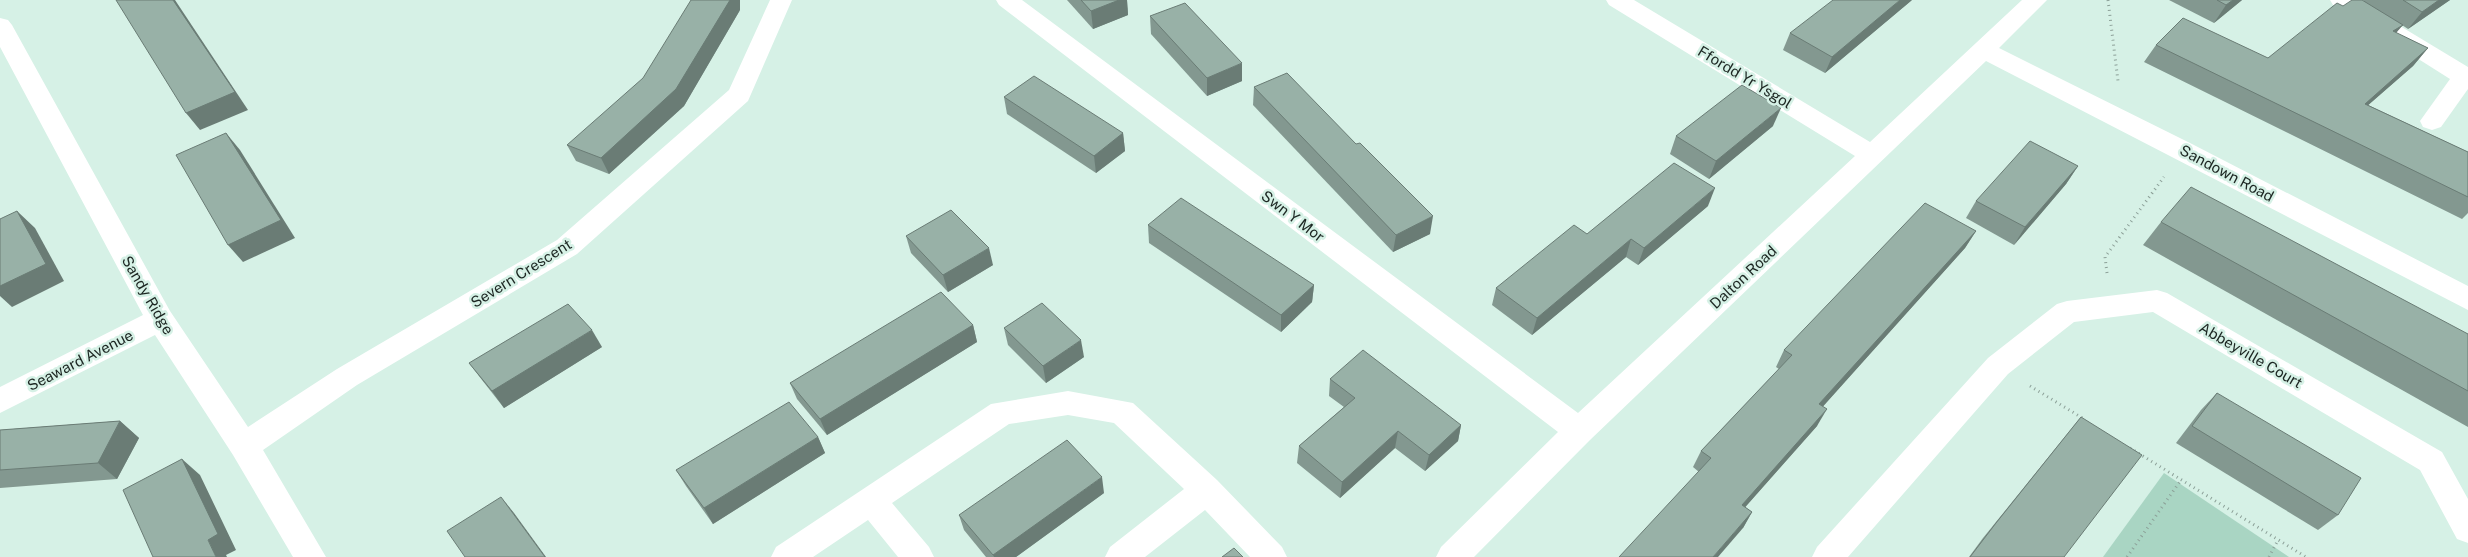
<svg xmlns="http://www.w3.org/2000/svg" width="2468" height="557" viewBox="0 0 2468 557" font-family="'Public Sans',sans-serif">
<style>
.green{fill:#a9d5c3}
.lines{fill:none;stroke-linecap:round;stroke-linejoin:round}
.path{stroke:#8ca098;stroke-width:3;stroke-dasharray:1 4;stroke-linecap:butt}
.minor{fill:#fff;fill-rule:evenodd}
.wall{fill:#839890}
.shaded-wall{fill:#6a7c75}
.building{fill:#98b1a7;stroke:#6a7c75}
.labels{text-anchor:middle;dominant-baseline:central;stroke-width:5;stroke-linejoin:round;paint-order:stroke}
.street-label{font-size:15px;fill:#1c2622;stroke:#d6f1e6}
</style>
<rect width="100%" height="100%" fill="#d6f1e6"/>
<path class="green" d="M2164 473 2289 557H2103Z"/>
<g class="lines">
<g class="path">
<path d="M2108 0 2118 81"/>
<path d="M2107 273 2105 257 2164 177"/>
<path d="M2030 386 2084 419"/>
<path d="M2130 448 2306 557"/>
<path d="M2127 557 2181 480"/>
<path d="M2269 557 2278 540"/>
</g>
<g class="minor">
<path d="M770 0H792L748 101 577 254 357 385 263 450 326 557H293L233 455 155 335 0 413V387L143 315 0 47V18L8 20 12 25 170 311 248 427 337 369 557 240 729 90Z"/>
<path d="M996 0H1022L1578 413 1855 156 1609 5 1606 0H1634L1870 142 2022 0H2047L1999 48 2192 144 2468 286V310L1986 61 1590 440 1474 557H1436L1441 547 1558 432 999 5Z"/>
<path d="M2330 0H2357L2468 67V89L2441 127 2432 130 2423 127 2420 121 2450 79 2333 5Z"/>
<path d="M2157 290 2167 293 2442 452 2468 499V543L2457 539 2420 470 2153 312 2074 322 2008 374 1848 557H1812L1817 547 1988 358 2057 304 2067 301Z"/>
<path d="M1068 391 1133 403 1217 480 1282 547 1287 557H1250L1205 510 1145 557H1105L1110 547 1184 489 1114 423 1068 415 1009 424 892 503 929 547 934 557H898L868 520 813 557H771L776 547 991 404Z"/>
</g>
</g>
<g class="wall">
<path d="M1067 0H1127L1128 15 1093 29Z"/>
<path d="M1912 0 1825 73 1783 50 1790 33Z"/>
<path d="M2169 0H2242L2214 23Z"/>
<path d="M2364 0H2450L2408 29 2402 25 2396 33 2428 48 2413 66 2368 105 2468 152V213L2462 219 2144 62 2156 45 2268 58Z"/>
<path d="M740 10 684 106 609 174 576 161 567 145Z"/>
<path d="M1150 16 1242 81 1207 96 1151 34Z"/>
<path d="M1254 87 1430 234 1393 252 1253 105Z"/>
<path d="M1004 97 1123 133 1125 151 1096 173 1007 114Z"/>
<path d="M1773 126 1709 179 1670 154 1676 136Z"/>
<path d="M2078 166 2066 184 2014 245 1966 218 1976 201Z"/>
<path d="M1708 206 1638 265 1626 257 1532 335 1492 305 1496 288 1587 234Z"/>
<path d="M2161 222 2468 334V427L2143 245Z"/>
<path d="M1148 225 1314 285 1312 302 1281 332 1149 243Z"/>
<path d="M1976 231 1965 248 1823 406 1817 426 1745 507 1752 512 1743 528 1699 472 1693 467 1701 451 1779 369 1776 367 1784 350Z"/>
<path d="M906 236 993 265 948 292 911 253Z"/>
<path d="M973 325 977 342 827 435 797 399 790 383Z"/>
<path d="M1004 328 1084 357 1046 383 1008 345Z"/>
<path d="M602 347 504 408 482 380 469 363Z"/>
<path d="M1330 379 1461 425 1458 441 1425 471 1395 448 1340 498 1297 463 1299 446 1344 407 1329 396Z"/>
<path d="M2217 393 2338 515 2318 530 2176 443 2201 410Z"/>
<path d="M2081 417 2064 557H1969L1983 538Z"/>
<path d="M120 421 139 438 117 479 0 488V430Z"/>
<path d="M818 437 825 453 713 524 686 486 676 470Z"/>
<path d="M1104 493 1016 557H986L964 530 959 515Z"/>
</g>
<g class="shaded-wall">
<path d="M173 0H175L248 110 200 130 186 113Z"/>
<path d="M730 0H740V10L684 106 609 174 601 158Z"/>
<path d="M1119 0H1127L1128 15 1093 29 1091 11Z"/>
<path d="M1900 0H1912L1825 73 1832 57Z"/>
<path d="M2233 0H2242L2214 23 2226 5Z"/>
<path d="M2439 0H2450L2408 29 2422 12Z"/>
<path d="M2403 25 2388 42 2393 31Z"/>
<path d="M2428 48 2413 66 2350 121 2365 104Z"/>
<path d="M1242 63V81L1207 96V78Z"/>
<path d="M1781 108 1773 126 1709 179 1716 161Z"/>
<path d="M226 133 240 150 295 238 243 262 228 245Z"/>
<path d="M1123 133 1125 151 1096 173 1094 156Z"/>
<path d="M2078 166 2066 184 2014 245 2025 227Z"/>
<path d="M1715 188 1708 206 1638 265 1644 248Z"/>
<path d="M17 211 35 228 64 281 12 307 0 296V286Z"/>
<path d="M1433 216 1430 234 1393 252 1396 235Z"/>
<path d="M1976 231 1965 248 1810 421 1819 404Z"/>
<path d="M1631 239 1626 257 1532 335 1537 318Z"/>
<path d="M989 248 993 265 948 292 943 275Z"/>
<path d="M1314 285 1312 302 1281 332V315Z"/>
<path d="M973 325 977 342 827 435 820 419Z"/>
<path d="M592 330 602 347 504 408 492 391Z"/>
<path d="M1081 340 1084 357 1046 383 1043 366Z"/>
<path d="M1827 409 1817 426 1733 521 1742 505Z"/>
<path d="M120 421 139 438 117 479 98 463Z"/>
<path d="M1461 425 1458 441 1425 471 1429 455Z"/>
<path d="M1398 431 1395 448 1340 498 1342 482Z"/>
<path d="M818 437 825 453 713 524 704 508Z"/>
<path d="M182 459 200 475 236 550 226 555 227 557H216L208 540Z"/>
<path d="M1102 477 1104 493 1016 557H994L993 555Z"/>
<path d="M501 497 514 513 546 557H545Z"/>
<path d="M1752 512 1743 528 1718 557H1713Z"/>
</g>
<g class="building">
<path d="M116 0H173L235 92 186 113Z"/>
<path d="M691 0H730L676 89 601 158 567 145 643 78Z"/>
<path d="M1081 0H1119L1091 11Z"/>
<path d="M1833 0H1900L1832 57 1790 33Z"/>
<path d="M2217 0H2233L2226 5Z"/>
<path d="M2352 0H2362L2403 25 2393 31 2428 48 2365 104 2468 152V197L2156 45 2183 18 2268 58 2337 3 2343 6Z"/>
<path d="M2403 0H2439L2422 12Z"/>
<path d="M1185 3 1242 63 1207 78 1150 16Z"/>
<path d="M1287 73 1356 144 1360 143 1433 216 1396 235 1254 87Z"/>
<path d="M1034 76 1123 133 1094 156 1004 97Z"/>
<path d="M1742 85 1781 108 1716 161 1676 136Z"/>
<path d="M226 133 281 220 228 245 176 155Z"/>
<path d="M2030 141 2078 166 2025 227 1976 201Z"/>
<path d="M1674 163 1715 188 1644 248 1631 239 1537 318 1496 288 1574 225 1587 234Z"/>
<path d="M2191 187 2468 334V391L2161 222Z"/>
<path d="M1181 198 1314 285 1281 315 1148 225Z"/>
<path d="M1925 203 1976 231 1819 404 1827 409 1742 505 1752 512 1713 557H1619L1711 458 1701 451 1792 355 1784 350Z"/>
<path d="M951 210 989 248 943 275 906 236Z"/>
<path d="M17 211 46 264 0 286V219Z"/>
<path d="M941 292 973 325 820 419 790 383Z"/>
<path d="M1042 303 1081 340 1043 366 1004 328Z"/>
<path d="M568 304 592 330 492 391 469 363Z"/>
<path d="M1363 350 1461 425 1429 455 1398 431 1342 482 1299 446 1355 398 1330 379Z"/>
<path d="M2217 393 2361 478 2338 515 2192 426Z"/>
<path d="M789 402 818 437 704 508 676 470Z"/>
<path d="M2081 417 2142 455 2064 557H1970L1996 523Z"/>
<path d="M120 421 98 463 0 470V430Z"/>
<path d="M1067 440 1102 477 993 555 959 515Z"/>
<path d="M182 459 218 534 208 540 216 557H153L123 490Z"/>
<path d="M501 497 545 557H465L447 531Z"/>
<path d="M1234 548 1243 557H1222Z"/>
</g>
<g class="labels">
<g class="street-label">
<text transform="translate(1745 77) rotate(31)">Ffordd Yr Ysgol</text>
<text transform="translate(2227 173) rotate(28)">Sandown Road</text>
<text transform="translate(1293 216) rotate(37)">Swn Y Mor</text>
<text transform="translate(521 273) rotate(-32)">Severn Crescent</text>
<text transform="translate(1743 277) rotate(-43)">Dalton Road</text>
<text transform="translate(148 295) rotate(60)">Sandy Ridge</text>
<text transform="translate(2251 355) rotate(30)">Abbeyville Court</text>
<text transform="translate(80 360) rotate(-27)">Seaward Avenue</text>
</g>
</g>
</svg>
